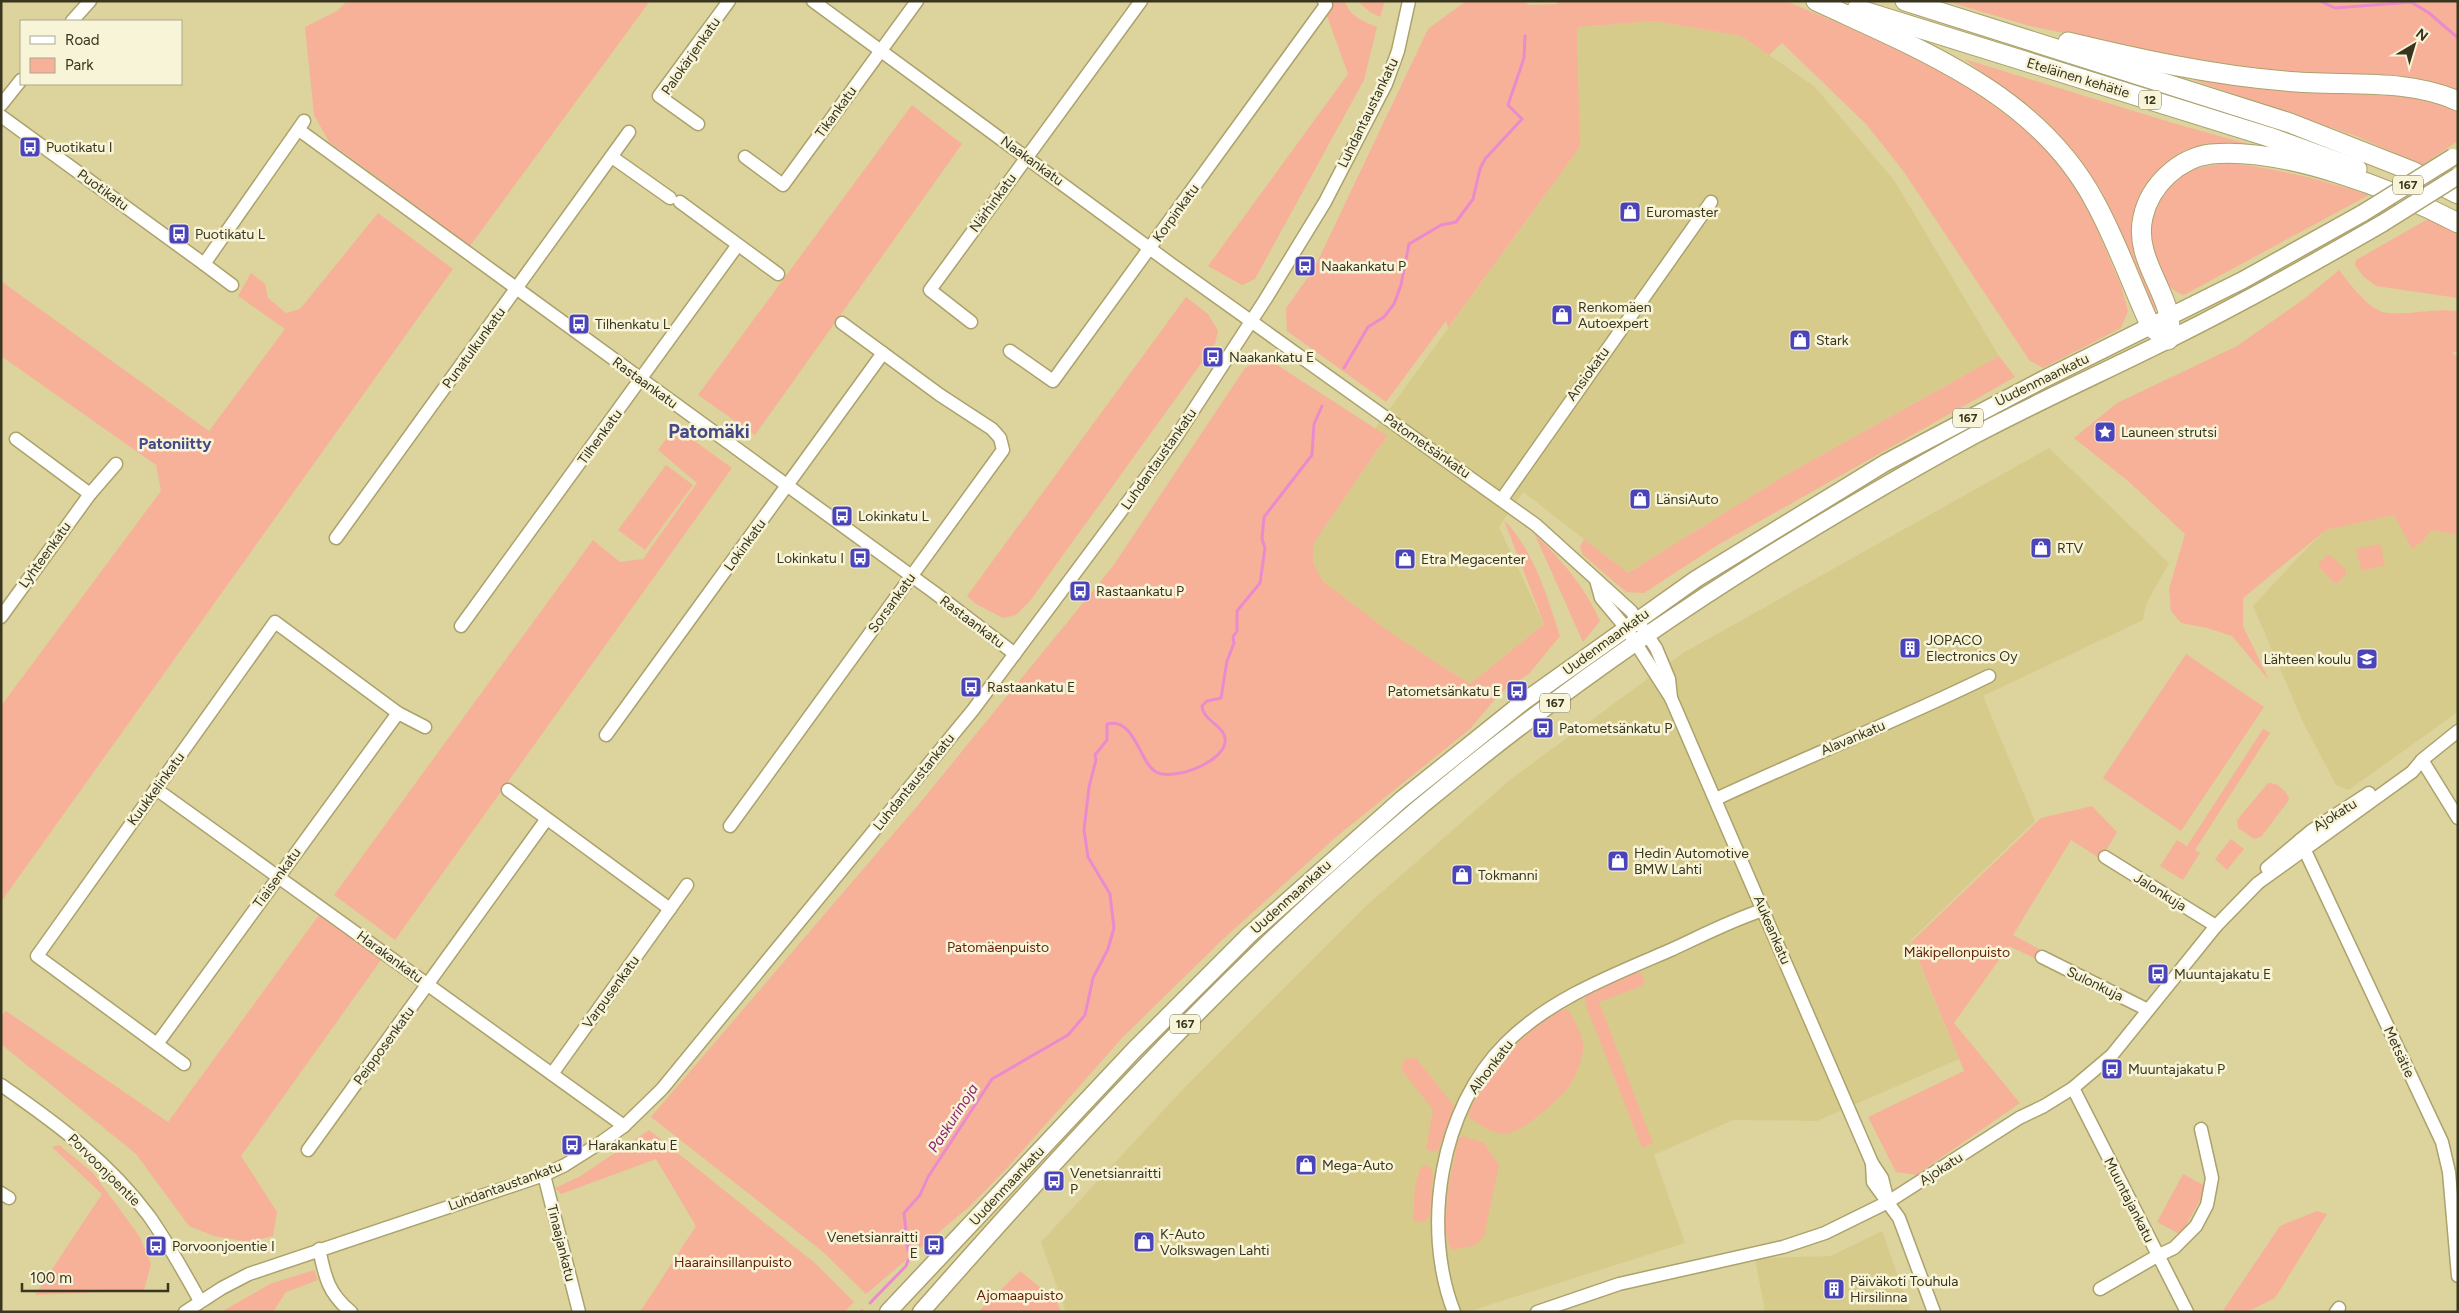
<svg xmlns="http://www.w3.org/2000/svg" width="2459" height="1313" viewBox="0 0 2459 1313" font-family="Figtree,sans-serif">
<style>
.built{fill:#d7cb8c}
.green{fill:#f7b199}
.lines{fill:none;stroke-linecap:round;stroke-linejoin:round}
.stream{stroke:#ea8bcd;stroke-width:3}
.minor-casing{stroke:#aba26c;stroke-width:15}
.major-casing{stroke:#aba26c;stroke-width:19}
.highway-casing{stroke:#aba26c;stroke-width:21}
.minor{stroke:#fff;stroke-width:12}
.major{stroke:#fff;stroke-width:16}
.highway{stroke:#fff;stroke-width:19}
.major-bridge-casing{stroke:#aba26c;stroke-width:19;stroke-linecap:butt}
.major-bridge{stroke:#fff;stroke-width:16}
.labels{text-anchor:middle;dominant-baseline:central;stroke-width:5;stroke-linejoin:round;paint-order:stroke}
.shield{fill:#f8f4d8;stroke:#726e56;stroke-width:1}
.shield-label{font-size:12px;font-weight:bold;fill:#39351e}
.street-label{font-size:14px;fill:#39351e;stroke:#f8f4d8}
.poi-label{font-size:14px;fill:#39351e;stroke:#f8f4d8;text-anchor:start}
.park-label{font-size:14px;fill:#652309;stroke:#f8f4d8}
.water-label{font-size:15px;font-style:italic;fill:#8f2175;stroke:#f8f4d8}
.quarter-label{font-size:16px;font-weight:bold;fill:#464987;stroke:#f8f4d8}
.district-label{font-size:19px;font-weight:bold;fill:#464987;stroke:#f8f4d8}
</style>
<rect width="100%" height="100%" fill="#ddd39c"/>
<g class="built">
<path d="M1654 21 1741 36 1814 86 1894 180 1999 356 1784 476 1628 573 1523 492 1499 527 1544 624 1470 684 1391 633 1324 582 1317 573 1314 562 1312 552 1315 541 1387 436 1375 429 1580 147 1577 27Z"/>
<path d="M2049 448 2169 563 2146 604 2143 620 1983 696 2035 821 1910 941 1959 1059 1817 1121 1733 1120 1654 1155 1685 1243 1467 1312H1066L1041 1242 1186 1086 1365 907 1511 779 1683 653Z"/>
<path d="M2394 515 2424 540 2431 530 2458 535V712L2349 790 2336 785 2303 722 2253 606 2303 552 2326 530Z"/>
<path d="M1882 1231 1911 1312H1765L1755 1258 1831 1256Z"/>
</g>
<g class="green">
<path d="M347 1H650L470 246 329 142 314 115 305 27 337 11Z"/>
<path d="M1332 1H1345C1350 17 1363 21 1377 27L1364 80 1255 279 1242 285 1208 266 1348 74 1327 16 1332 8Z"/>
<path d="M1357 1H1385L1380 17 1370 12Z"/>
<path d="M1466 1H1524L1529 5 1557 4 1558 1H1786L1926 60 2000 105 2048 151 2082 193 2121 286 2128 311 2121 328 2043 368 2030 361 1904 172 1866 124 1782 43 1769 55 1741 36 1654 21 1577 27 1580 147 1448 328 1446 321 1386 402 1287 331 1286 308 1314 269 1428 29Z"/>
<path d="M1946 1H2458V91L2426 80 2395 76 2306 75 2226 66 2030 26Z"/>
<path d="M1964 59 2176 124 2266 149 2220 144 2184 150 2165 166 2142 193 2131 222 2134 254 2157 308 2153 311 2101 190 2073 152 2034 111Z"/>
<path d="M2190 77C2232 85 2273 91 2315 92 2364 94 2412 89 2458 110V141L2422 165 2356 136 2196 81Z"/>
<path d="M912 105 962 144 755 435 698 395Z"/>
<path d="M2227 163C2277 168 2322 180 2369 195L2184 295C2158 288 2148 244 2151 220 2153 204 2164 188 2176 178 2190 167 2211 166 2227 163Z"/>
<path d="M378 213 453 269 1 902V706L161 491 156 465 1 356V281L209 431 285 329 238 296 251 273 265 284 268 298 286 313 300 309Z"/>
<path d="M2428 219 2458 235V298L2376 286 2363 276 2355 265 2356 260Z"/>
<path d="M2339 270C2349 283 2370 312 2388 313 2411 315 2434 308 2458 311V351L2452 353 2458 357V535L2431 530 2424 540 2412 549 2394 515 2326 530 2243 598V626L2269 680 2232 636 2207 628 2181 623 2171 611 2169 589 2185 534 2128 481 2074 438 2117 403 2237 346 2304 299Z"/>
<path d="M1186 297 1208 314 1218 331 1215 344 1030 601 1016 615 1003 618 976 604 967 596Z"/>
<path d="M1999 356 2015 377 1716 546 1644 593 1626 592 1583 555 1580 547 1584 539 1628 573 1784 476Z"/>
<path d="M1259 360 1274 363 1387 436 1315 541C1310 557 1314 569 1324 582L1391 633 1470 684 1544 624 1504 520C1534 551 1547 596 1560 636L1529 674 1501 692 1470 729 1336 837 1221 941 1122 1038 1009 1166 970 1206 866 1294 822 1251 651 1117 919 804 1113 566 1245 368Z"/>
<path d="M675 427 732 468 395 940 334 895 593 540 620 562 643 559 697 483 658 450Z"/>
<path d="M666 465 693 485 645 550 618 530Z"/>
<path d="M1535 535C1563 561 1584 586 1600 621L1583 642Z"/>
<path d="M2380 544 2385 565 2362 571 2356 549Z"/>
<path d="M2327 555H2330L2346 570V574L2338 583H2334L2319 567V563Z"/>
<path d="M2186 654 2264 707 2181 831 2103 778Z"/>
<path d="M2263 729 2270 733 2195 850 2200 853 2183 880 2160 866 2177 840 2187 846Z"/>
<path d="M2268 783C2276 782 2288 791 2289 800L2261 837 2254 839 2238 828 2237 820Z"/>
<path d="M2092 806 2117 832 2101 859 2071 840 2013 935 2041 950 2036 959 2009 946 1954 1023 2020 1103 1916 1175 1896 1172 1868 1117 1964 1071 1911 942 2041 818Z"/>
<path d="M2231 839 2244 849 2227 870 2215 859Z"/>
<path d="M319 915 381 960 241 1156 277 1212 273 1236 249 1242 214 1236 189 1226 136 1154 1 1044V1015L6 1011 168 1122Z"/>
<path d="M1636 972 1642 974 1644 981 1642 986 1599 1002 1653 1143 1642 1148 1585 1003V996L1589 991Z"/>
<path d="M1568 1009C1573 1019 1582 1033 1583 1044 1584 1057 1576 1076 1569 1087 1561 1098 1522 1132 1509 1133 1494 1135 1479 1126 1468 1116 1477 1086 1537 1012 1568 1009Z"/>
<path d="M1416 1058 1454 1106 1439 1148 1435 1152 1426 1149 1433 1110 1401 1069 1404 1059Z"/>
<path d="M649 1130 816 1264 854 1302 844 1312H640L696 1226 656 1159 561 1194 555 1188 579 1177Z"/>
<path d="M1463 1136 1484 1143 1499 1165 1484 1236 1476 1245 1452 1250C1437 1229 1453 1166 1458 1140Z"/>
<path d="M59 1145 93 1173 140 1237 151 1264 144 1290 35 1295 102 1194 52 1147Z"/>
<path d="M1425 1165 1430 1167 1433 1173 1430 1216 1424 1222 1413 1221 1415 1186 1421 1167Z"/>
<path d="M2183 1174 2207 1187 2181 1235 2157 1222Z"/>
<path d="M2317 1211 2327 1214 2275 1298 2247 1312H2222L2280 1226Z"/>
<path d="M314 1270 318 1280 286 1292 273 1312H221L270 1284Z"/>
<path d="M1020 1271 1056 1300 1061 1312H978Z"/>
</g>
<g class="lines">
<g class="stream">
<path d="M2320 1 2335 8 2411 2 2429 13 2458 38"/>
<path d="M1344 368 1368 327 1384 317 1394 304 1401 285 1409 244 1441 225 1456 222 1473 199 1480 169 1485 159 1522 119 1508 105 1524 58 1525 36"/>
<path d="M908 1250 904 1213 920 1195 928 1177 992 1079 1068 1035 1085 1015 1093 978 1108 949 1114 928 1110 894 1088 857 1084 830 1089 787 1096 760 1095 755 1107 740V724C1135 717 1139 762 1156 772 1174 781 1221 763 1225 743 1228 726 1203 722 1202 706L1207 701 1221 698 1227 661 1234 643 1233 637 1237 631V611L1260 583 1265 548 1262 539 1264 517 1312 455 1314 424 1322 406"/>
<path d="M870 1303 906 1266 909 1258"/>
<path d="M861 1312 862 1311"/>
</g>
<g class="minor-casing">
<g id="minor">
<path d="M813 1 1171 264 1536 525 1631 611 1656 648 1669 679 1671 698"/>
<path d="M72 21 90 1"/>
<path d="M1 105 21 80"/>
<path d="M1 116 204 264 304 121"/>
<path d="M698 124 659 96 729 1"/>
<path d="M299 130 935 593 1015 654"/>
<path d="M612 157 670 198"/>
<path d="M745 157 783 185 917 1"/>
<path d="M680 202 778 274"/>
<path d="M204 264 232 285"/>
<path d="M971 322 930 290 1141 1"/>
<path d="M1010 351 1053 381 1326 5 1324 1"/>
<path d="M16 439 90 494"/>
<path d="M1502 499 1711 202"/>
<path d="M336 538 629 132"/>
<path d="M1596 580 1601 598 1626 628 1671 698 1872 1163 1882 1178 1888 1202"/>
<path d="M1 617 90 494 116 464"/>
<path d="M461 626 737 246"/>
<path d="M606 735 883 353"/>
<path d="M2422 760 2458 818"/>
<path d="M156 789 624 1126"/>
<path d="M508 790 670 909"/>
<path d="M1716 799C1806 757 1899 720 1989 676"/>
<path d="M730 826 1003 450 1000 438 992 429 940 395 842 323"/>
<path d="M2300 840 2442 1142 2449 1172 2458 1276"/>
<path d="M2105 857 2216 926"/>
<path d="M2267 868 2311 831 2369 793"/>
<path d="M2042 957 2148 1010"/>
<path d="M157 1044 398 713"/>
<path d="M184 1064 37 956 275 622 398 713 425 727"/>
<path d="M552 1074 687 885"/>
<path d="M1 1085C56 1123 109 1162 149 1216 168 1243 184 1272 200 1301"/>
<path d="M2073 1088 2187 1312"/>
<path d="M308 1150 546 820"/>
<path d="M1872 1163 1873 1182 1899 1218 1934 1312"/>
<path d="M544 1175 579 1312"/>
<path d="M1 1193 9 1198"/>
<path d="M319 1249C325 1277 328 1293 351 1312"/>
<path d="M2100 1289 2157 1256 2174 1248 2196 1226 2207 1205 2212 1178 2201 1129"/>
<path d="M185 1312 222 1288 249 1274 544 1175 565 1165 603 1141 624 1126 662 1089 973 710 1174 440 1265 300 1325 202 1386 84 1398 51 1409 1"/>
<path d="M1454 1312C1421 1228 1440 1108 1506 1043 1551 998 1615 974 1673 949 1703 935 1732 920 1763 910"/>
<path d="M1537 1312 1619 1284 1783 1247 1825 1233 1888 1202 2019 1118 2044 1106 2073 1088 2112 1055 2216 926 2258 883 2412 772 2422 760 2458 731"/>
<path d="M2336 1312 2339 1308"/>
</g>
</g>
<g class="major-casing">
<g id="major">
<path d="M888 1312 1135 1049 1249 935 1401 800 1523 702 1696 579 1885 463 2044 379 2243 280 2363 213"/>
<path d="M921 1312C1031 1187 1143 1064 1263 948 1415 801 1586 669 1766 557 1834 515 1903 474 1973 436 2039 401 2106 371 2172 338 2244 302 2314 263 2383 223"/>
</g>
</g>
<g class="highway-casing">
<g id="highway">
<path d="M1816 1C1921 50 2038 94 2095 202 2117 242 2132 286 2151 327L2168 340C2180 300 2132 264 2143 217 2150 185 2179 158 2211 154 2284 147 2393 189 2458 223"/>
<path d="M1905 1 2290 123 2412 171 2458 194"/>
<path d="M1857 9 2269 137 2357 169"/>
<path d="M2068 42C2139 59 2211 75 2285 81 2341 87 2405 77 2458 101"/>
</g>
</g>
<use href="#minor" class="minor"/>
<use href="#major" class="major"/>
<use href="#highway" class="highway"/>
<g class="major-bridge-casing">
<g id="major-bridge">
<path d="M2363 213 2453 157"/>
<path d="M2383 223 2458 176"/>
</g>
</g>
<use href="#major-bridge" class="major-bridge"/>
</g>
<defs>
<g id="bus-square" transform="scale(1.125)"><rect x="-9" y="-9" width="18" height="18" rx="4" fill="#4a43ba" stroke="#f8f4d8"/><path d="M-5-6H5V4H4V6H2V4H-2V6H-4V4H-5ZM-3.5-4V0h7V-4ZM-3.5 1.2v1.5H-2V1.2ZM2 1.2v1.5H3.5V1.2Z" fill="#fff"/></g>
<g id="shop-square" transform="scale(1.125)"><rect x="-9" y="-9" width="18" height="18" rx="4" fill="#4a43ba" stroke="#f8f4d8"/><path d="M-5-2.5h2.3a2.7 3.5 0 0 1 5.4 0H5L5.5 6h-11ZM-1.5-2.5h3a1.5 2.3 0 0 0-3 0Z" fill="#fff"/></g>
<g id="sight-square" transform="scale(1.125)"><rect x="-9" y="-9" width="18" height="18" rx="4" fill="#4a43ba" stroke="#f8f4d8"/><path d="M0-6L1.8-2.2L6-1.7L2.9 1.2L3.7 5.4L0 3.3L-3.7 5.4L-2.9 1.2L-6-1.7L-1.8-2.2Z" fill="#fff"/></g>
<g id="building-square" transform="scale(1.125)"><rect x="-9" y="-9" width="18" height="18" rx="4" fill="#4a43ba" stroke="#f8f4d8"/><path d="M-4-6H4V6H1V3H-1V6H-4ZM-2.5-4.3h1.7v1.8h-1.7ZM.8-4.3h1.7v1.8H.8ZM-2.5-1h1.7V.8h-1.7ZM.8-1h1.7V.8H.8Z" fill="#fff"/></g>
<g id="school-square" transform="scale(1.125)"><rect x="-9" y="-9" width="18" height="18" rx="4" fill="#4a43ba" stroke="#f8f4d8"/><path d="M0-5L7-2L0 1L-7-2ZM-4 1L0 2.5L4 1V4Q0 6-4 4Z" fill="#fff"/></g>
</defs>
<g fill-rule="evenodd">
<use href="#bus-square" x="30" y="147"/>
<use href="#shop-square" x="1630" y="212"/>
<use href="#bus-square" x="179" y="234"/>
<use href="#bus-square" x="1305" y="266"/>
<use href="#shop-square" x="1562" y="315"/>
<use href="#bus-square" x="579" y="324"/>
<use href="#shop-square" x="1800" y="340"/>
<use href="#bus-square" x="1213" y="357"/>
<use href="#sight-square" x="2105" y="432"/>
<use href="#shop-square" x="1640" y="499"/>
<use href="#bus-square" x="842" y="516"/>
<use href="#shop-square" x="2041" y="548"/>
<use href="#bus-square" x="860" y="558"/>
<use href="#shop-square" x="1405" y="559"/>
<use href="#bus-square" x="1080" y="591"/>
<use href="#building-square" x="1910" y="648"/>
<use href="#school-square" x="2367" y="659"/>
<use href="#bus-square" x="971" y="687"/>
<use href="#bus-square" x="1517" y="691"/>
<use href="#bus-square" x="1543" y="728"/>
<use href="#shop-square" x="1618" y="861"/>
<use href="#shop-square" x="1462" y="875"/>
<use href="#bus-square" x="2158" y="974"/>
<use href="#bus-square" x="2112" y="1069"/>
<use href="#bus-square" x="572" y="1145"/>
<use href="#shop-square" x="1306" y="1165"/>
<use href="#bus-square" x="1054" y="1181"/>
<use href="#shop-square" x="1144" y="1242"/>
<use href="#bus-square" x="934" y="1245"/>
<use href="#bus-square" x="156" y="1246"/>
<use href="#building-square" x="1834" y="1289"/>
</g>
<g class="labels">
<g class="shield">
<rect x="2139" y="90.5" width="22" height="19" rx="4"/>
<rect x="2393" y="175.5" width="30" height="19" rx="4"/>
<rect x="1953" y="408.5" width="30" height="19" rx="4"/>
<rect x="1540" y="693.5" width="30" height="19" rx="4"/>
<rect x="1170" y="1014.5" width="30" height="19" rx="4"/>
</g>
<g class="shield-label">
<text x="2150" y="100">12</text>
<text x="2408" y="185">167</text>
<text x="1968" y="418">167</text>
<text x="1555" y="703">167</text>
<text x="1185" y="1024">167</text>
</g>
<g class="street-label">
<text transform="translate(691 56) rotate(-55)">Palokärjenkatu</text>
<text transform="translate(2078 78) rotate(17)">Eteläinen kehätie</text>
<text transform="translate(836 112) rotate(-54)">Tikankatu</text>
<text transform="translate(1368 113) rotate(-64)">Luhdantaustankatu</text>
<text transform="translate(1032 161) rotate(36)">Naakankatu</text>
<text transform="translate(103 190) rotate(36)">Puotikatu</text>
<text transform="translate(993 203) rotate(-54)">Närhinkatu</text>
<text transform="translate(1176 213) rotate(-54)">Korpinkatu</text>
<text transform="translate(474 348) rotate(-54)">Punatulkunkatu</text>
<text transform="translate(1588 374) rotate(-54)">Ansiokatu</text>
<text transform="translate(2042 380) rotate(-26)">Uudenmaankatu</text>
<text transform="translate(645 383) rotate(36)">Rastaankatu</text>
<text transform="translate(600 437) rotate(-54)">Tilhenkatu</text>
<text transform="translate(1427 446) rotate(35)">Patometsänkatu</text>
<text transform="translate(1159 459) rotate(-55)">Luhdantaustankatu</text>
<text transform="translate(745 545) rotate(-54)">Lokinkatu</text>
<text transform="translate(45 555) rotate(-54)">Lyhteenkatu</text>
<text transform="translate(892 603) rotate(-54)">Sorsankatu</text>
<text transform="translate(972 622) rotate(37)">Rastaankatu</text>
<text transform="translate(1606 642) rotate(-36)">Uudenmaankatu</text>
<text transform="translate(1853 738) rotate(-23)">Alavankatu</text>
<text transform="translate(914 782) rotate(-51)">Luhdantaustankatu</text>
<text transform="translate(156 789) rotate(-54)">Kuukkelinkatu</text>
<text transform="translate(2335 815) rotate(-32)">Ajokatu</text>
<text transform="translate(277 878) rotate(-54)">Tiaisenkatu</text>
<text transform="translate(2160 892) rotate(32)">Jalonkuja</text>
<text transform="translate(1291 897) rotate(-42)">Uudenmaankatu</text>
<text transform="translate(1772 930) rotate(67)">Aukeankatu</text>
<text transform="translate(390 957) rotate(36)">Harakankatu</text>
<text transform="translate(2095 984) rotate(26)">Sulonkuja</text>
<text transform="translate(611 992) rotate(-54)">Varpusenkatu</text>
<text transform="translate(384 1046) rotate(-54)">Peipposenkatu</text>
<text transform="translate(2399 1052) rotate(65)">Metsätie</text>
<text transform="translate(1491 1067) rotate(-53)">Alhonkatu</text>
<text transform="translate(1941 1169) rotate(-33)">Ajokatu</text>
<text transform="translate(104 1170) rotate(45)">Porvoonjoentie</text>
<text transform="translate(505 1186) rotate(-20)">Luhdantaustankatu</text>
<text transform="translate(1007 1186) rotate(-47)">Uudenmaankatu</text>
<text transform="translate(2129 1200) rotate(63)">Muuntajankatu</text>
<text transform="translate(561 1243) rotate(76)">Tinaajankatu</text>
</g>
<g class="poi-label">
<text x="46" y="147">Puotikatu I</text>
<text x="1646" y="212">Euromaster</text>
<text x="195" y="234">Puotikatu L</text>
<text x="1321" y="266">Naakankatu P</text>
<text x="1578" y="307">Renkomäen<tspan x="1578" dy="16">Autoexpert</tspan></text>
<text x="595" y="324">Tilhenkatu L</text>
<text x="1816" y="340">Stark</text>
<text x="1229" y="357">Naakankatu E</text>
<text x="2121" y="432">Launeen strutsi</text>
<text x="1656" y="499">LänsiAuto</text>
<text x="858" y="516">Lokinkatu L</text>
<text x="2057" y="548">RTV</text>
<text x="844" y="558" text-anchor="end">Lokinkatu I</text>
<text x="1421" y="559">Etra Megacenter</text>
<text x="1096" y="591">Rastaankatu P</text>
<text x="1926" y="640">JOPACO<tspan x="1926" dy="16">Electronics Oy</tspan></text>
<text x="2351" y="659" text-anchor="end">Lähteen koulu</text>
<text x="987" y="687">Rastaankatu E</text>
<text x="1501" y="691" text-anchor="end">Patometsänkatu E</text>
<text x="1559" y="728">Patometsänkatu P</text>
<text x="1634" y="853">Hedin Automotive<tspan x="1634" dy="16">BMW Lahti</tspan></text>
<text x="1478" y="875">Tokmanni</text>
<text x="2174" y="974">Muuntajakatu E</text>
<text x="2128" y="1069">Muuntajakatu P</text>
<text x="588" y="1145">Harakankatu E</text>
<text x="1322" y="1165">Mega-Auto</text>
<text x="1070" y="1173">Venetsianraitti<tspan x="1070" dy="16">P</tspan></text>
<text x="1160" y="1234">K-Auto<tspan x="1160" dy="16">Volkswagen Lahti</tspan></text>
<text x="918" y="1237" text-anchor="end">Venetsianraitti<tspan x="918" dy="16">E</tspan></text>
<text x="172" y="1246">Porvoonjoentie I</text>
<text x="1850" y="1281">Päiväkoti Touhula<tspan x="1850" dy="16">Hirsilinna</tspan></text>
</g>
<g class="park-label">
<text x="998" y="947">Patomäenpuisto</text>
<text x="1957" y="952">Mäkipellonpuisto</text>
<text x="733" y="1262">Haarainsillanpuisto</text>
<text x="1020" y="1295">Ajomaapuisto</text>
</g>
<g class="water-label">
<text transform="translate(953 1118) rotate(-57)">Paskurinoja</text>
</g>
<g class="quarter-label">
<text x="175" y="443">Patoniitty</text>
</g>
<g class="district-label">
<text x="709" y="431">Patomäki</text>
</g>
</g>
<rect width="2459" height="1313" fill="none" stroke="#39351e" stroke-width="5"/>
<rect x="20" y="20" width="162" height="65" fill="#f8f4d8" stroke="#aca88e"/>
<rect x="30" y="36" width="25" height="8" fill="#ffffff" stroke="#aca88e"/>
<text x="65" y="45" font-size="15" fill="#39351e">Road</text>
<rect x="30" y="58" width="25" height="15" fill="#f7b199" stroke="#aca88e"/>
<text x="65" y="70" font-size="15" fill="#39351e">Park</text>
<g transform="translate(2414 45) rotate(38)" stroke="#f8f4d8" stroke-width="4" paint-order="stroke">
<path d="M0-4L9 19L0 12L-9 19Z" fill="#39351e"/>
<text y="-8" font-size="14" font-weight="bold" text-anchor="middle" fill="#39351e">N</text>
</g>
<path d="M22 1283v8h146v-8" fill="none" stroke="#39351e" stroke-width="2.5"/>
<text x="30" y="1283" font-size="15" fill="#39351e" stroke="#f8f4d8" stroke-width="4" paint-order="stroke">100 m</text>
</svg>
